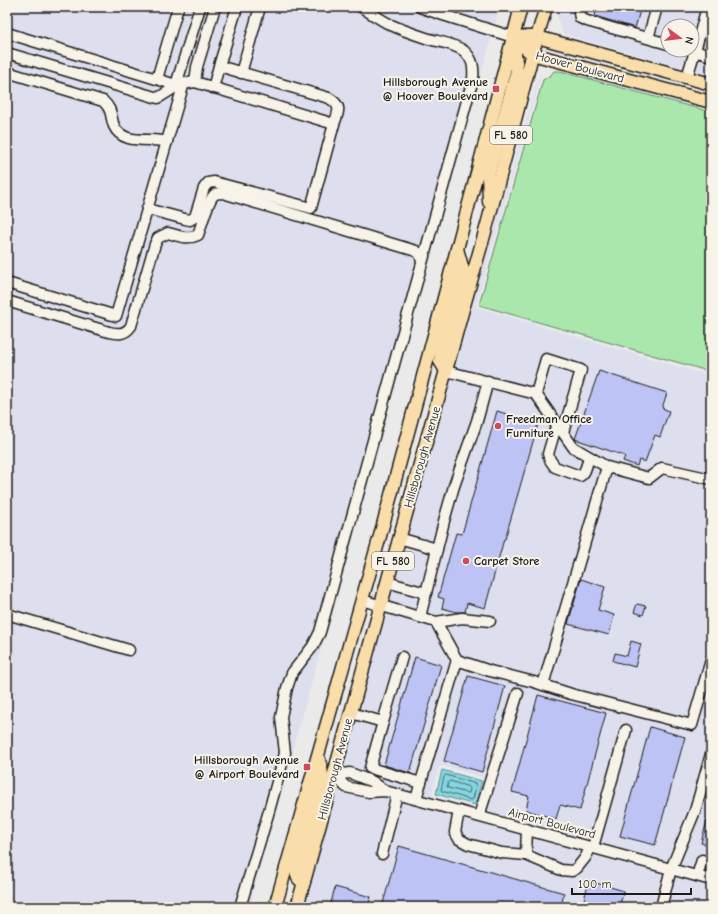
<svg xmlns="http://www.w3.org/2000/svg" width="718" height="914" viewBox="0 0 718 914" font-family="'Comic Neue',sans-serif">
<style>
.built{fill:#dddfee;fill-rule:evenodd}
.green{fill:#aae7ad;stroke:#638264}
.water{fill:#86d6e0;stroke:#5c8c92}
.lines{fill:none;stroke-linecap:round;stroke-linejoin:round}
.shore{stroke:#46666a;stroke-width:1}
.building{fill:#bdc4f5;stroke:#1c1c1c}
.minor-casing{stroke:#1c1c1c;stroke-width:13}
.major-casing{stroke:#1c1c1c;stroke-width:15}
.minor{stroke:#f7f3e8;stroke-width:10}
.major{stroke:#f9deab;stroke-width:12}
.poi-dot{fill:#d1495b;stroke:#f7f3e8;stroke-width:1.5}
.labels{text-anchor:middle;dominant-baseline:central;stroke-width:4;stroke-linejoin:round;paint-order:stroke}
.shield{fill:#f7f3e8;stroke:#5e5c59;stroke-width:1}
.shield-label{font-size:11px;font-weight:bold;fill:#1c1c1c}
.street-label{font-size:12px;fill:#1c1c1c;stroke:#f7f3e8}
.poi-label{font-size:12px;font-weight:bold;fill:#1c1c1c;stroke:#f7f3e8;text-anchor:end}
</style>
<rect width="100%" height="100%" fill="#ebeaeb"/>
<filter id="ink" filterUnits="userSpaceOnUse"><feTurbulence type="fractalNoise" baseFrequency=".025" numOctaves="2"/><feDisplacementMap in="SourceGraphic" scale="8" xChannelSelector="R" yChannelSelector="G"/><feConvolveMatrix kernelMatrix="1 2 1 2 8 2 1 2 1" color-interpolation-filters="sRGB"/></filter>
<g filter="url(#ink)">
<g class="built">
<path d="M7 7H500L249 907H7Z"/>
<path d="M559 7H711V76L563 34 556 14ZM668 26H692V50H668Z"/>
<path d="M541 76 540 79 476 305V307L711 376V738L690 809 669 864 387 787 343 770 428 462 538 79ZM441 766H443L483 778 486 780 477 808 435 797 433 796 432 793 438 769Z"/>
<path d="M711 771V875L677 866Z"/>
<path d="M339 785 385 795 666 872 656 907H305Z"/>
<path d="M675 874 711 884V907H665Z"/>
</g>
<path class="green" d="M554 71H560L711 112V372L479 305 543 80 551 75Z"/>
<path class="water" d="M442 770 482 781 475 805 436 794Z"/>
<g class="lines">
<g class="shore">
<path d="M446 775 476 784V786L473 799 471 800 442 791 441 790 444 777Z"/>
<path d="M450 781 469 787 470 789 469 793H467L448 788 447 786 448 783Z"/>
</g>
</g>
<g class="building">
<path d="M597 7H641L635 28 595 16Z"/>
<path d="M599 371 667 393 662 408 669 411 660 437 655 435 645 462 639 460 637 466 623 461 625 456 575 439Z"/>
<path d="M497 411 538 424 505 539H504L485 608 467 603 465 612H457L442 608 444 599 438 597 456 533 462 534Z"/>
<path d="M581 579 605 587 598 610 614 615 609 635 568 624Z"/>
<path d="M637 604 646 606 643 615 634 612Z"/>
<path d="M631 641 641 644 635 667 613 661 615 653 627 656Z"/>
<path d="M415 657 441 665 410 773 384 765Z"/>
<path d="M468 676 505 686 482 772 444 761Z"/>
<path d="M538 695 606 713 580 810 560 805 556 819 526 810 529 796 512 792Z"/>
<path d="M650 727 685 737 655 845 620 836Z"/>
<path d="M709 813H711V846L701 843Z"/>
<path d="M399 846 564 893 561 907H382Z"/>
<path d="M589 881 624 891 619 907H582Z"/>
<path d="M335 887 371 897 368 907H330Z"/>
</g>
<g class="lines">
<g class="minor-casing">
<g id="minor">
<path d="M237 7 219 66 329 98C342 106 339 111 334 124"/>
<path d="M420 7 443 15 513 37"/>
<path d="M581 7 579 13 580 18 587 21 668 44"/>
<path d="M7 33 176 85 195 82 334 124 311 208 214 182 208 183 204 188 195 217 190 220 185 219 147 209"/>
<path d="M648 38 657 7"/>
<path d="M691 50 711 56"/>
<path d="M7 53 158 98 174 88 176 85 200 7"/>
<path d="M7 72 103 101C113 110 110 116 114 126 123 146 151 137 167 142"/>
<path d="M241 73 260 7"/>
<path d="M687 77 695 51 707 7"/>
<path d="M157 79 178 7"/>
<path d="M195 82 197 67 215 7"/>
<path d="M213 88 219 66"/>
<path d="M7 283 116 316 184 83"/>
<path d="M7 301 109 332C118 334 125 335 131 326L155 244 158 238 168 233C179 236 188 240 198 235 201 227 208 200 214 195 216 193 219 193 223 193L416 251 420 254 422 262"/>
<path d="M446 371 536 394 573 447 607 467"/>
<path d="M536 394 546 359 581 370 563 432"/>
<path d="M557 423 548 454 550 460 555 467 580 476C586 473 587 463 589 457"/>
<path d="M399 538 437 549"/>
<path d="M387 582 426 593"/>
<path d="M362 600 436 622 457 660 490 671 534 682 571 694 692 725 711 660"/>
<path d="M7 614 129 650"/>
<path d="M420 617 444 521 454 486 477 421 488 381"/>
<path d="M436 622 462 618 490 621"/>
<path d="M543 685 607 467 649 478 662 468 711 479"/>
<path d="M351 713 383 722 370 768 421 783"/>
<path d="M383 722 402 657"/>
<path d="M385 791 369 792 346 787 334 775 350 773 373 782 385 791 711 880"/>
<path d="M416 799 457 660"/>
<path d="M459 811 455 832 459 839 468 844 502 853 526 855"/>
<path d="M479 816 518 693"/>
<path d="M527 829 526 855 561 870 572 871 577 868 585 858 591 847"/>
<path d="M593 847 626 730"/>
<path d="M382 854 397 794"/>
<path d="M697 876 702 860 711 863"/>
<path d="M240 907 269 811 285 753 281 717 287 688 292 673 313 646 320 632 473 79C474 67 473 59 464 51 453 43 438 42 426 38 414 34 402 30 391 25 381 20 371 13 361 7"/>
<path d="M661 907 671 869 695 811 711 754"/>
</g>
</g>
<g class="major-casing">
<g id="major">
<path d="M513 37 532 54 711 102"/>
<path d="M513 37H537L711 84"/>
<path d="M489 202 488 175 517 71 514 44"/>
<path d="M446 371 440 361 443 341 463 270 457 249"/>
<path d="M304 882C298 880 297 877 296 871L322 776 321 767 318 758"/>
<path d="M275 907 380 536 440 313 521 7"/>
<path d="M297 907 463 309 487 225 537 37 546 7"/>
</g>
</g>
<use href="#minor" class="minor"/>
<use href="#major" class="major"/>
</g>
</g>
<g class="poi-dot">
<rect x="492" y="85" width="8" height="8" rx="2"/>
<circle cx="498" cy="426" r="4"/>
<circle cx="466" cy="561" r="4"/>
<rect x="303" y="763" width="8" height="8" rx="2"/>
</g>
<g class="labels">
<g class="shield">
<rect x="490" y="126" width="42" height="18" rx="3"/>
<rect x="372" y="552" width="42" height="18" rx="3"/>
</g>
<g class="shield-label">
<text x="511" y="135">FL 580</text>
<text x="393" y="561">FL 580</text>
</g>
<g class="street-label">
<text transform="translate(580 67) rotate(15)">Hoover Boulevard</text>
<text transform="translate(422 457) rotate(-74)">Hillsborough Avenue</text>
<text transform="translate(335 769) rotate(-75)">Hillsborough Avenue</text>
<text transform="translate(552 823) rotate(15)">Airport Boulevard</text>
</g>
<g class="poi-label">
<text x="488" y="82">Hillsborough Avenue<tspan x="488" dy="14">@ Hoover Boulevard</tspan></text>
<text x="506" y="419" text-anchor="start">Freedman Office<tspan x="506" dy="14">Furniture</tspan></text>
<text x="474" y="561" text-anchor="start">Carpet Store</text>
<text x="299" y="760">Hillsborough Avenue<tspan x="299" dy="14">@ Airport Boulevard</tspan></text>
</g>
</g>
<rect width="718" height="914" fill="none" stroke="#f7f3e8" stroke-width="24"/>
<rect x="12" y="12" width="694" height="890" fill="none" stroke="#1c1c1c" stroke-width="1.5" filter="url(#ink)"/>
<g transform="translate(680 38) rotate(105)"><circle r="19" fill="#f7f3e8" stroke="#9f9d96"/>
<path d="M0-3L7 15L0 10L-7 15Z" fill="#d1495b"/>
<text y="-6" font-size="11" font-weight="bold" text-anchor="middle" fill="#1c1c1c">N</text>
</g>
<path d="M572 888v6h119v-6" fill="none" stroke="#1c1c1c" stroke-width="2"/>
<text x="578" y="888" font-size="12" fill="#1c1c1c" stroke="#f7f3e8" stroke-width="3" paint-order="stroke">100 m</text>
</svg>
